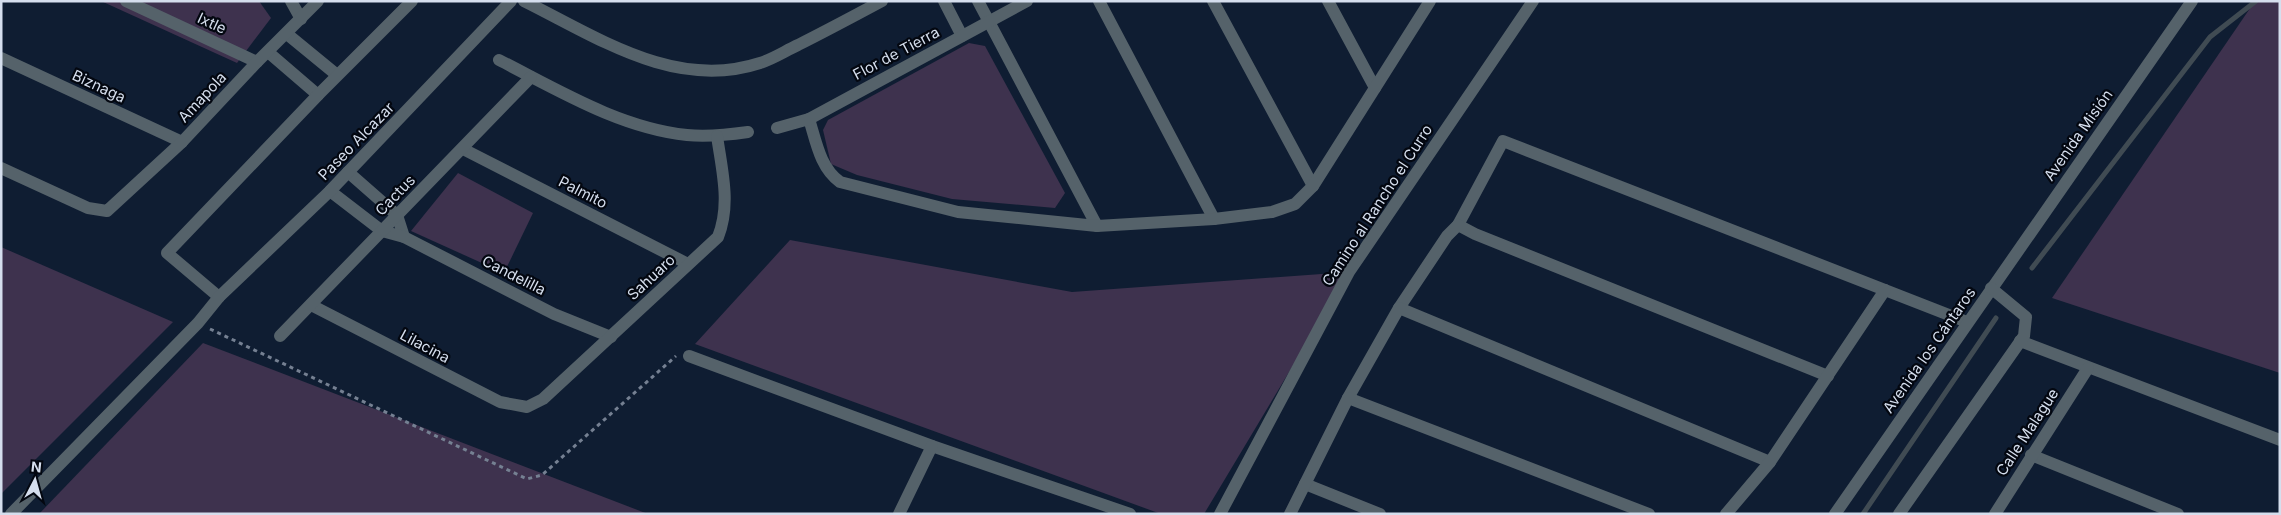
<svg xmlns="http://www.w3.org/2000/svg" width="2281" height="515" viewBox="0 0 2281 515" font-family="Inter,sans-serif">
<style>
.green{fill:#3e324e}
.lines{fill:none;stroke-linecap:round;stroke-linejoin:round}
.stream{stroke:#404b53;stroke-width:5}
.path{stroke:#758092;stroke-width:3;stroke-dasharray:4 4;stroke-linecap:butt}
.minor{stroke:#55626a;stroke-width:12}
.tertiary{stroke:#55626a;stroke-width:12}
.labels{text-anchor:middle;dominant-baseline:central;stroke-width:4.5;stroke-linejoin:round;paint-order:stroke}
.street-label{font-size:15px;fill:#d5deed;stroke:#030710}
</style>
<rect width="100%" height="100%" fill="#0f1d32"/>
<g class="green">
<path d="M101 1H259L271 18 237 63Z"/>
<path d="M2255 1H2280V373L2052 298Z"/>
<path d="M969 43 985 46 1065 193 1055 208 952 199 857 175 831 164 823 130 828 120Z"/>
<path d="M458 173 533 213 504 273 411 231Z"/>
<path d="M790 240 1072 292 1349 272 1204 514H1161L695 344Z"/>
<path d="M1 247 173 322 1 494Z"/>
<path d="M203 343 648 514H39Z"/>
</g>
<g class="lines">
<g class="stream">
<path d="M2032 268 2210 37 2256 1"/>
<path d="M1863 514 1996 318"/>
</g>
<path class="path" d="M210 329 527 479 542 475 676 356"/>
<g class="minor">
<path d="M126 1 257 62"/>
<path d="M291 1 301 19"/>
<path d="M944 1 962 36"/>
<path d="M978 1 1097 226"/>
<path d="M1099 1 1214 219"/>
<path d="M1213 1 1313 186"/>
<path d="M1328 1 1375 88"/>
<path d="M287 34 337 75"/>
<path d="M268 52 318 95"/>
<path d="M1 58 182 142"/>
<path d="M499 60C558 90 620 128 687 135 707 137 727 135 748 132"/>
<path d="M809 119C816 141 820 168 840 182L958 212 1097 226 1214 219 1272 212 1295 204 1313 186 1430 1"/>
<path d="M777 128 809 119 1027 1"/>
<path d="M463 149 688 264"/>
<path d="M1 168 88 208 107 211 182 142 257 62 318 1"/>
<path d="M348 172 397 215 404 237"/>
<path d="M330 191 382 231 404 237 554 314 611 337"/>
<path d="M1458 225 1503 141 1967 322"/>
<path d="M311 305 500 402 527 407 543 399 718 237C731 204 722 171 717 136"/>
<path d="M1399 308 1447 236 1458 225 1475 234 1828 376"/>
<path d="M280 336 531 77"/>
<path d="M2020 341 2280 440"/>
<path d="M689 356 932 446 1130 514"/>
<path d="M1348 398 1399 308 1770 462"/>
<path d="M2031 455 2178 514"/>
<path d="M1305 484 1380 514"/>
<path d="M899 514 932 446"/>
<path d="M1220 514 1349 272 1533 1"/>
<path d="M1290 514 1348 398 1649 514"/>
<path d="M1726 514 1770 462 1885 290"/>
<path d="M1995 514 2088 368"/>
</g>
<g class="tertiary">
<path d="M524 1C597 37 675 91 760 63 773 59 785 51 798 45 826 31 854 16 882 1"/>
<path d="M219 297 167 253 318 95 412 1"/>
<path d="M11 514 198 323 219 297 330 191 511 1"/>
<path d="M1835 514 2192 1"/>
<path d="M1899 514 2024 336 2026 317 1991 288"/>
</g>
</g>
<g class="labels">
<g class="street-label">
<text transform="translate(212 23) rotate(25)">Ixtle</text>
<text transform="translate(896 53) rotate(-28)">Flor de Tierra</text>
<text transform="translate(99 86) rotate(25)">Biznaga</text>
<text transform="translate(202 97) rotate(-47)">Amapola</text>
<text transform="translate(2078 135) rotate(-55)">Avenida Misión</text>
<text transform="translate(356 141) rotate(-46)">Paseo Alcazar</text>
<text transform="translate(583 192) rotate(27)">Palmito</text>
<text transform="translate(395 195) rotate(-46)">Cactus</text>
<text transform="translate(1377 205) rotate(-57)">Camino al Rancho el Curro</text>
<text transform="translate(514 275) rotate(27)">Candelilla</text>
<text transform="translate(651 277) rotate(-43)">Sahuaro</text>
<text transform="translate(425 346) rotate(28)">Lilacina</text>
<text transform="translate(1929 350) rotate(-55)">Avenida los Cántaros</text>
<text transform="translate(2027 432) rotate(-57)">Calle Malague</text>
</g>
</g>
<rect width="2281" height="515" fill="none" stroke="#d5deed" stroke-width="5"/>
<g transform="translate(35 480) rotate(6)" stroke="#030710" stroke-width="4" paint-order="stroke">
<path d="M0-4L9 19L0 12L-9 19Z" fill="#d5deed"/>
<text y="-8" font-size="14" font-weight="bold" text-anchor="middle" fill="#d5deed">N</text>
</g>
</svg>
